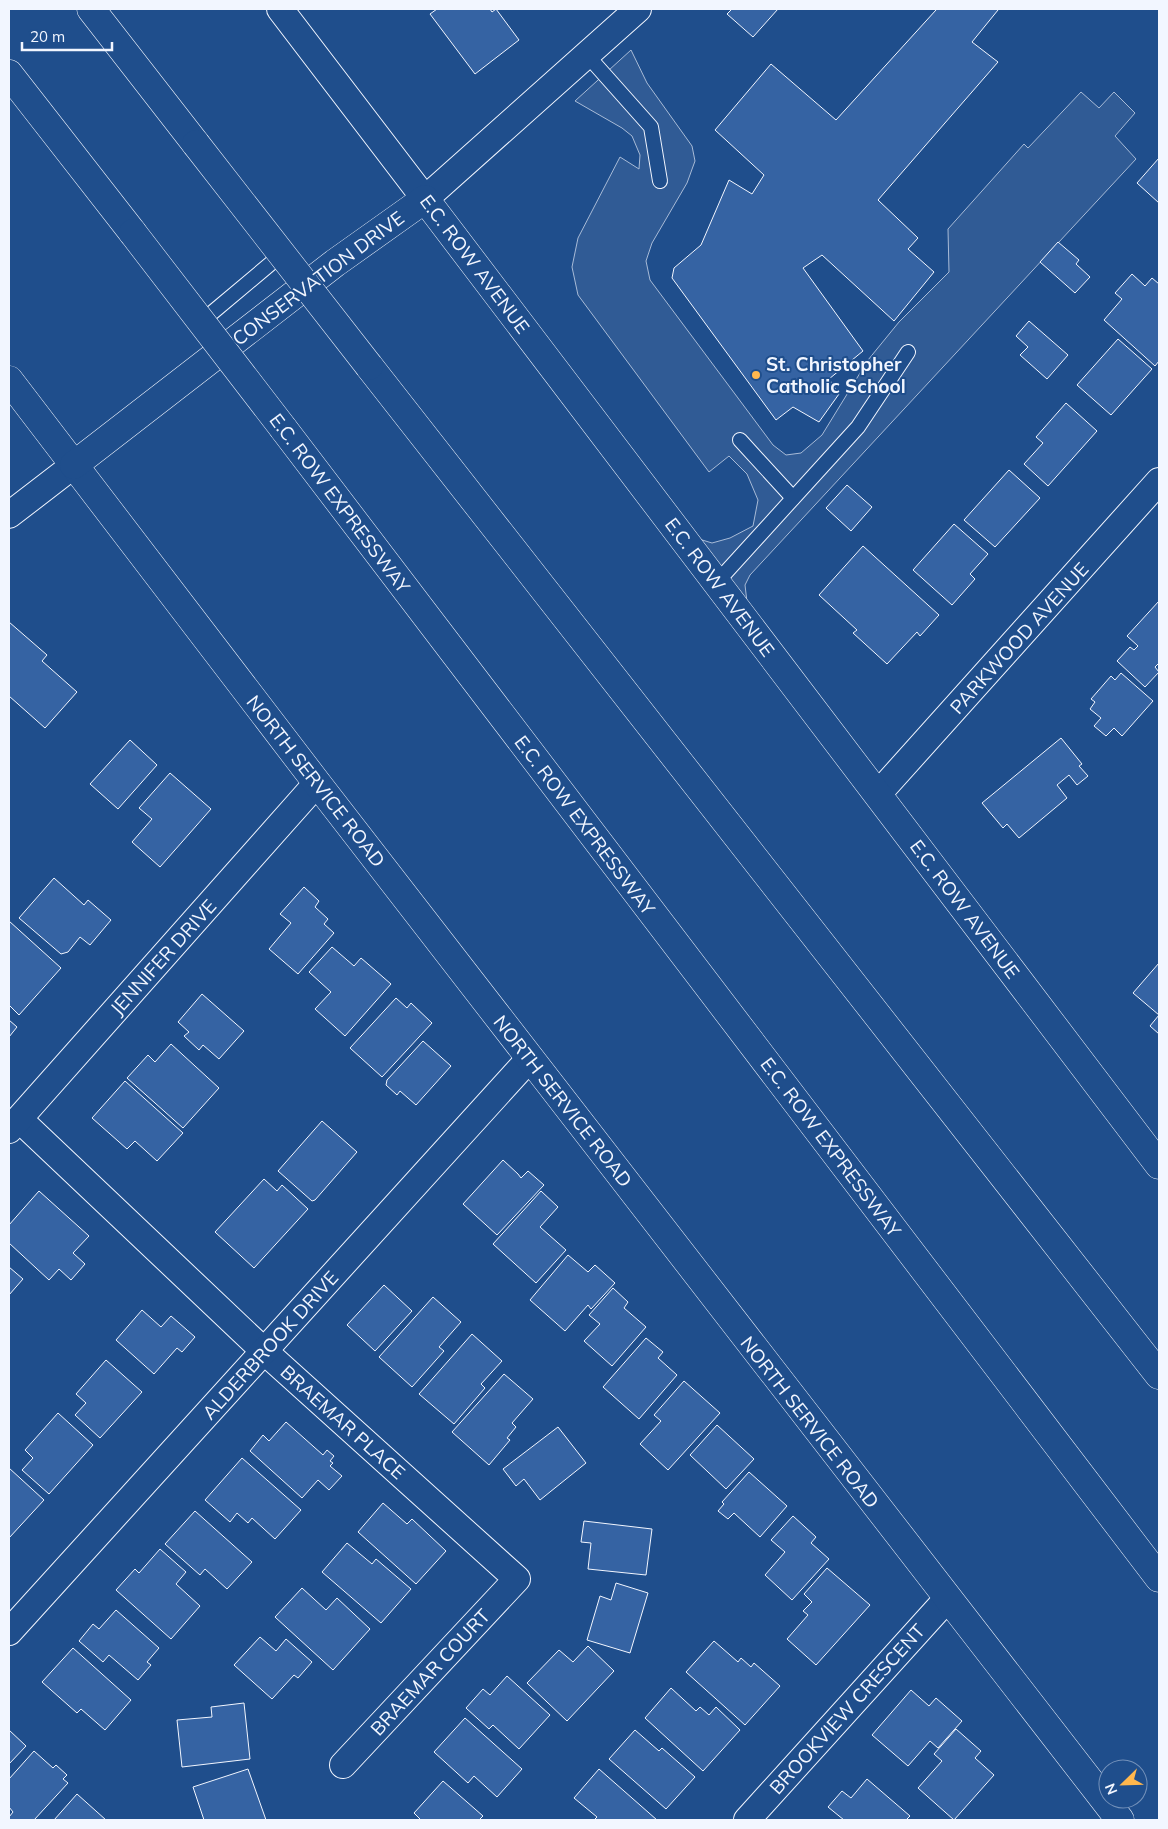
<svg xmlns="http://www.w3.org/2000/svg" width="1168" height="1829" viewBox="0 0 1168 1829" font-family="Mulish,sans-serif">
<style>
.parking{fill:#305b95;stroke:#a8bbd7}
.building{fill:#3563a3;stroke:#f2f6ff}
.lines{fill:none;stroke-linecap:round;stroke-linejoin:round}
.service-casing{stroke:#f2f6ff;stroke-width:16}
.minor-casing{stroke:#f2f6ff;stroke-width:28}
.tertiary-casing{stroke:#f2f6ff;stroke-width:29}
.motorway-casing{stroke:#f2f6ff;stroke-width:29}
.service{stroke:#1f4e8c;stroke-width:14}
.minor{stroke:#1f4e8c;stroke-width:26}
.tertiary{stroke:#1f4e8c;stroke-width:28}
.motorway{stroke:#1f4e8c;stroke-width:28}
.motorway-bridge-casing{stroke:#f2f6ff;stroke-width:29;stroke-linecap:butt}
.motorway-bridge{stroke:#1f4e8c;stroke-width:28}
.poi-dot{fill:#ffb74d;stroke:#1f4e8c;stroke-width:2}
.labels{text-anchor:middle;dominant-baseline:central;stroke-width:4;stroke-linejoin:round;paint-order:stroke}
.street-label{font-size:19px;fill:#f2f6ff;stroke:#1f4e8c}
.poi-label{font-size:19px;font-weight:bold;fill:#f2f6ff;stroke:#1f4e8c;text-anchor:start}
</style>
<rect width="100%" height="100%" fill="#1f4e8c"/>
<path class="parking" d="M631 50 647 83 692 146 695 161 687 183 652 243 646 261 650 280 773 445 786 455 801 453 822 435 868 360 899 322 949 272 948 229 1024 144 1028 148 1081 92 1099 108 1114 92 1135 113 1115 136 1136 159 750 575 745 585 747 602 699 539 712 543 730 538 753 526 758 500 747 474 729 456 709 472 578 295 572 267 578 238 620 157 639 169 640 155 632 136 622 128 575 101Z"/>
<g class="building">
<path d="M437 9H490L492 12 496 9 519 40 475 74 430 14Z"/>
<path d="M732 9H778L753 37 727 14Z"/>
<path d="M934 9H996L998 10 972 42 998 62 878 200 918 238 908 249 934 272 894 321 822 255 803 268 863 351 829 379 839 394 819 422 793 407 776 420 672 278 674 268 701 245 729 180 752 194 764 175 715 130 771 64 836 120 936 10Z"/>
<path d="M1159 158V203L1137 183Z"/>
<path d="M1058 242 1079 260 1076 264 1090 277 1075 293 1040 262Z"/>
<path d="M1132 274 1145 286 1152 278 1159 284V361L1155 366 1104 320 1122 299 1115 293Z"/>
<path d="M1029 321 1068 355 1047 379 1020 355 1028 347 1016 336Z"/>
<path d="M1118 339 1152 369 1111 415 1077 385Z"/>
<path d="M1066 403 1097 431 1048 486 1024 464 1043 443 1036 437Z"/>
<path d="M1009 470 1040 498 995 547 964 520Z"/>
<path d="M847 485 872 507 851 531 826 508Z"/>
<path d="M954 524 988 554 970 574 975 579 952 605 913 570Z"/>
<path d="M863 546 939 615 920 636 917 632 887 664 853 633 857 630 819 595Z"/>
<path d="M1159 601V665L1158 664 1155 667 1159 672 1145 687 1117 661 1130 647 1134 650 1138 646 1127 636Z"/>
<path d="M9 622 47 655 42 661 77 692 45 728 9 696Z"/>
<path d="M1121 673 1153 701 1122 736 1114 728 1106 736 1094 726 1101 718 1090 709 1095 702 1091 699 1111 676 1115 680Z"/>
<path d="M1061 738 1082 764 1079 766 1088 776 1077 785 1069 775 1057 785 1067 798 1019 838 1007 824 1003 828 982 803Z"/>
<path d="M130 740 157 765 118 809 90 784Z"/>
<path d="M170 773 211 809 160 867 132 842 152 819 139 808Z"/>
<path d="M54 878 84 905 88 900 111 920 90 945 80 937 68 952 61 954 19 918Z"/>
<path d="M304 887 319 901 315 907 328 919 324 924 334 933 298 974 269 949 291 923 280 914Z"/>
<path d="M9 921 61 968 19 1015 9 1005Z"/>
<path d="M332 947 354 966 361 958 391 984 345 1036 315 1009 331 992 309 972Z"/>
<path d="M1159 963V1034L1150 1026 1159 1015 1133 993Z"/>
<path d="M202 994 244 1031 219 1059 203 1045 199 1050 184 1036 189 1032 178 1022Z"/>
<path d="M396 998 407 1008 411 1003 432 1023 382 1077 350 1048Z"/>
<path d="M9 1020 17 1027 9 1037Z"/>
<path d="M423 1041 451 1066 416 1105 400 1091 397 1095 386 1085 387 1080Z"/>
<path d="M171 1044 219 1088 183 1128 127 1078 148 1055 155 1062Z"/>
<path d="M125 1081 183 1133 157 1161 135 1141 127 1149 92 1118Z"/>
<path d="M322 1121 357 1152 315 1200 312 1201 278 1171Z"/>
<path d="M503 1160 518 1174 521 1178 528 1171 544 1185 497 1235 463 1204Z"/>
<path d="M264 1179 277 1191 282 1185 308 1209 254 1268 215 1232Z"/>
<path d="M39 1191 89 1236 73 1253 85 1264 71 1280 59 1269 49 1280 9 1243V1225Z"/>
<path d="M541 1191 558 1207 540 1227 566 1250 536 1283 493 1244Z"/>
<path d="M568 1255 588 1272 595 1265 615 1283 591 1309 588 1305 565 1331 530 1300Z"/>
<path d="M9 1267 23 1279 9 1295Z"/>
<path d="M384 1285 412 1311 375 1351 347 1325Z"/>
<path d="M613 1288 628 1302 624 1308 646 1327 612 1366 584 1341 600 1324 589 1315Z"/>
<path d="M433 1297 461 1322 439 1347 444 1351 412 1387 379 1357Z"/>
<path d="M142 1310 161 1327 171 1316 195 1337 182 1352 177 1348 154 1374 116 1340Z"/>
<path d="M472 1334 502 1361 481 1384 485 1388 454 1424 419 1394Z"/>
<path d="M646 1338 663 1352 658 1358 677 1375 639 1419 603 1387Z"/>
<path d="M106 1360 142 1392 100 1438 75 1415 86 1403 76 1394Z"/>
<path d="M504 1374 533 1399 512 1423 516 1427 507 1438 510 1440 489 1465 452 1432Z"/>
<path d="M684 1381 720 1413 668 1470 640 1444 661 1421 654 1415Z"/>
<path d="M58 1413 93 1445 49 1494 22 1470 33 1458 25 1450Z"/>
<path d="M286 1422 323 1455 327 1450 334 1456 330 1461 333 1463 330 1466 342 1476 329 1490 318 1480 302 1498 250 1451 263 1435 269 1441Z"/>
<path d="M717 1425 754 1459 726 1489 690 1455Z"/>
<path d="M558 1427 586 1463 540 1500 524 1479 516 1486 503 1469Z"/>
<path d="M242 1458 301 1510 275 1539 252 1518 248 1523 237 1513 230 1522 205 1500Z"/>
<path d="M9 1468 44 1500 9 1538Z"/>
<path d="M749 1472 787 1506 760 1537 734 1513 728 1519 718 1511 724 1504 722 1502Z"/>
<path d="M383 1503 407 1524 412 1519 446 1551 416 1584 358 1532Z"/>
<path d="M195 1511 252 1562 227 1589 205 1569 200 1575 165 1544Z"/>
<path d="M793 1516 816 1537 811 1543 829 1559 792 1600 765 1575 785 1552 771 1540Z"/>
<path d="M584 1521 652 1529 646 1575 588 1569 591 1543 581 1542Z"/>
<path d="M347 1543 372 1564 376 1559 411 1589 381 1623 322 1572Z"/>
<path d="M160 1549 186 1572 176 1584 200 1606 171 1639 116 1590 135 1569 139 1573Z"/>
<path d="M827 1568 870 1605 816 1665 787 1639 808 1615 803 1611 812 1602 804 1594Z"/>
<path d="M616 1583 648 1593 630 1653 587 1640 600 1596 611 1600Z"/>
<path d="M302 1588 326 1610 337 1598 370 1629 333 1670 275 1617Z"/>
<path d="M116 1610 159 1648 147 1662 151 1665 138 1680 109 1655 103 1662 79 1641 93 1624 99 1629Z"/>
<path d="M260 1637 276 1651 286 1639 312 1662 298 1678 294 1675 272 1699 234 1665Z"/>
<path d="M714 1641 738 1662 741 1658 751 1667 754 1663 780 1686 745 1725 686 1672Z"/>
<path d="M588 1646 614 1671 567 1721 527 1683 559 1650 573 1662Z"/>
<path d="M73 1648 131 1700 105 1730 81 1709 77 1713 42 1682Z"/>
<path d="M507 1676 550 1715 519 1749 493 1725 489 1729 466 1708 483 1689 490 1695Z"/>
<path d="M671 1688 696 1711 700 1707 709 1715 716 1707 740 1730 703 1771 645 1718Z"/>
<path d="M911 1690 929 1706 936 1698 962 1721 938 1748 930 1741 908 1766 872 1735Z"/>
<path d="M244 1703 250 1759 182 1767 177 1720 212 1717 211 1707Z"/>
<path d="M465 1718 522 1769 497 1797 474 1776 468 1783 434 1752Z"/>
<path d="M956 1729 981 1751 975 1758 994 1775 954 1820 918 1788 942 1761 934 1754Z"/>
<path d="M9 1730 26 1746 9 1764Z"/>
<path d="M635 1730 659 1751 662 1748 695 1777 666 1809 609 1759Z"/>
<path d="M34 1751 53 1768 56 1765 67 1775 63 1779 68 1783 34 1820H9V1817L13 1812 9 1807V1779Z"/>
<path d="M248 1769 266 1820H204L193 1787Z"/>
<path d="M599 1769 657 1820H594L597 1817 574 1798Z"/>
<path d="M867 1779 910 1816 906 1820H844L828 1807 842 1791 851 1798Z"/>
<path d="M443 1781 483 1816 479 1820H421L414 1813Z"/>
<path d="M77 1794 106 1820H54Z"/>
</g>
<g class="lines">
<g class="service-casing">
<g id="service">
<path d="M587 55 651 127 660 181"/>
<path d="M201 322 282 254"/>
<path d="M740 440 793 498"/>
<path d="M717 582 858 427 908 352"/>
</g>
</g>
<g class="minor-casing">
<g id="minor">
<path d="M280 9 425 199 638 9"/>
<path d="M9 515 74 465"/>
<path d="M878 794 1159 481"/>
<path d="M19 1119 264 1351 517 1579 343 1765"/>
<path d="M9 1130 317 783"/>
<path d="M9 1632 530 1058"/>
<path d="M747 1820 947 1599"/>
</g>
</g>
<g class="tertiary-casing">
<g id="tertiary">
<path d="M9 380 317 783 1120 1820"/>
<path d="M74 465 335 263 425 199 1159 1165"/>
</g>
</g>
<g class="motorway-casing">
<g id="motorway">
<path d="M91 9 196 144"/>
<path d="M9 74 133 233"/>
<path d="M369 366 1159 1375"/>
<path d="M283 428 1159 1578"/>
</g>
</g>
<use href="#service" class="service"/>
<use href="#minor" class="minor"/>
<use href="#tertiary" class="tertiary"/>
<use href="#motorway" class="motorway"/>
<g class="motorway-bridge-casing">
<g id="motorway-bridge">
<path d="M196 144 369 366"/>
<path d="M133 233 283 428"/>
</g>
</g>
<use href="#motorway-bridge" class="motorway-bridge"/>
</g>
<circle class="poi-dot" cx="756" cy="375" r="5"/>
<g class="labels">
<g class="street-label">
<text transform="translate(475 264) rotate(53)">E.C. ROW AVENUE</text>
<text transform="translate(318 278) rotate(-37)">CONSERVATION DRIVE</text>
<text transform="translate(340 503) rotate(53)">E.C. ROW EXPRESSWAY</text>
<text transform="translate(720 587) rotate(53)">E.C. ROW AVENUE</text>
<text transform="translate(1019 638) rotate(-48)">PARKWOOD AVENUE</text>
<text transform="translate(316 781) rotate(52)">NORTH SERVICE ROAD</text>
<text transform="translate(585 825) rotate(53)">E.C. ROW EXPRESSWAY</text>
<text transform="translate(965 909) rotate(53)">E.C. ROW AVENUE</text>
<text transform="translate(163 957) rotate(-48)">JENNIFER DRIVE</text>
<text transform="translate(563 1101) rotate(52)">NORTH SERVICE ROAD</text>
<text transform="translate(831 1147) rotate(53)">E.C. ROW EXPRESSWAY</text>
<text transform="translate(270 1345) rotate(-48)">ALDERBROOK DRIVE</text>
<text transform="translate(343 1422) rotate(42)">BRAEMAR PLACE</text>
<text transform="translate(810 1422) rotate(52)">NORTH SERVICE ROAD</text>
<text transform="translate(430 1672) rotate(-47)">BRAEMAR COURT</text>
<text transform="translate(847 1709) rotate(-48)">BROOKVIEW CRESCENT</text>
</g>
<g class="poi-label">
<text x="766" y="364">St. Christopher<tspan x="766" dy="22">Catholic School</tspan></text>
</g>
</g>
<rect width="1168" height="1829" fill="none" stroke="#f2f6ff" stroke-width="20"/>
<g transform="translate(1123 1784) rotate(247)"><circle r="24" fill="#1f4e8c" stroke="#7391ba"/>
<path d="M0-4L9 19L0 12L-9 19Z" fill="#ffb74d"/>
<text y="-8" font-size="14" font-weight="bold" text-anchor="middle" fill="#f2f6ff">N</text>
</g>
<path d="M22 42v8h90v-8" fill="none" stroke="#f2f6ff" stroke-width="2.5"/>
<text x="30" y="42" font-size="15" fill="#f2f6ff" stroke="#1f4e8c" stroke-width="4" paint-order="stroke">20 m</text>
</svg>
